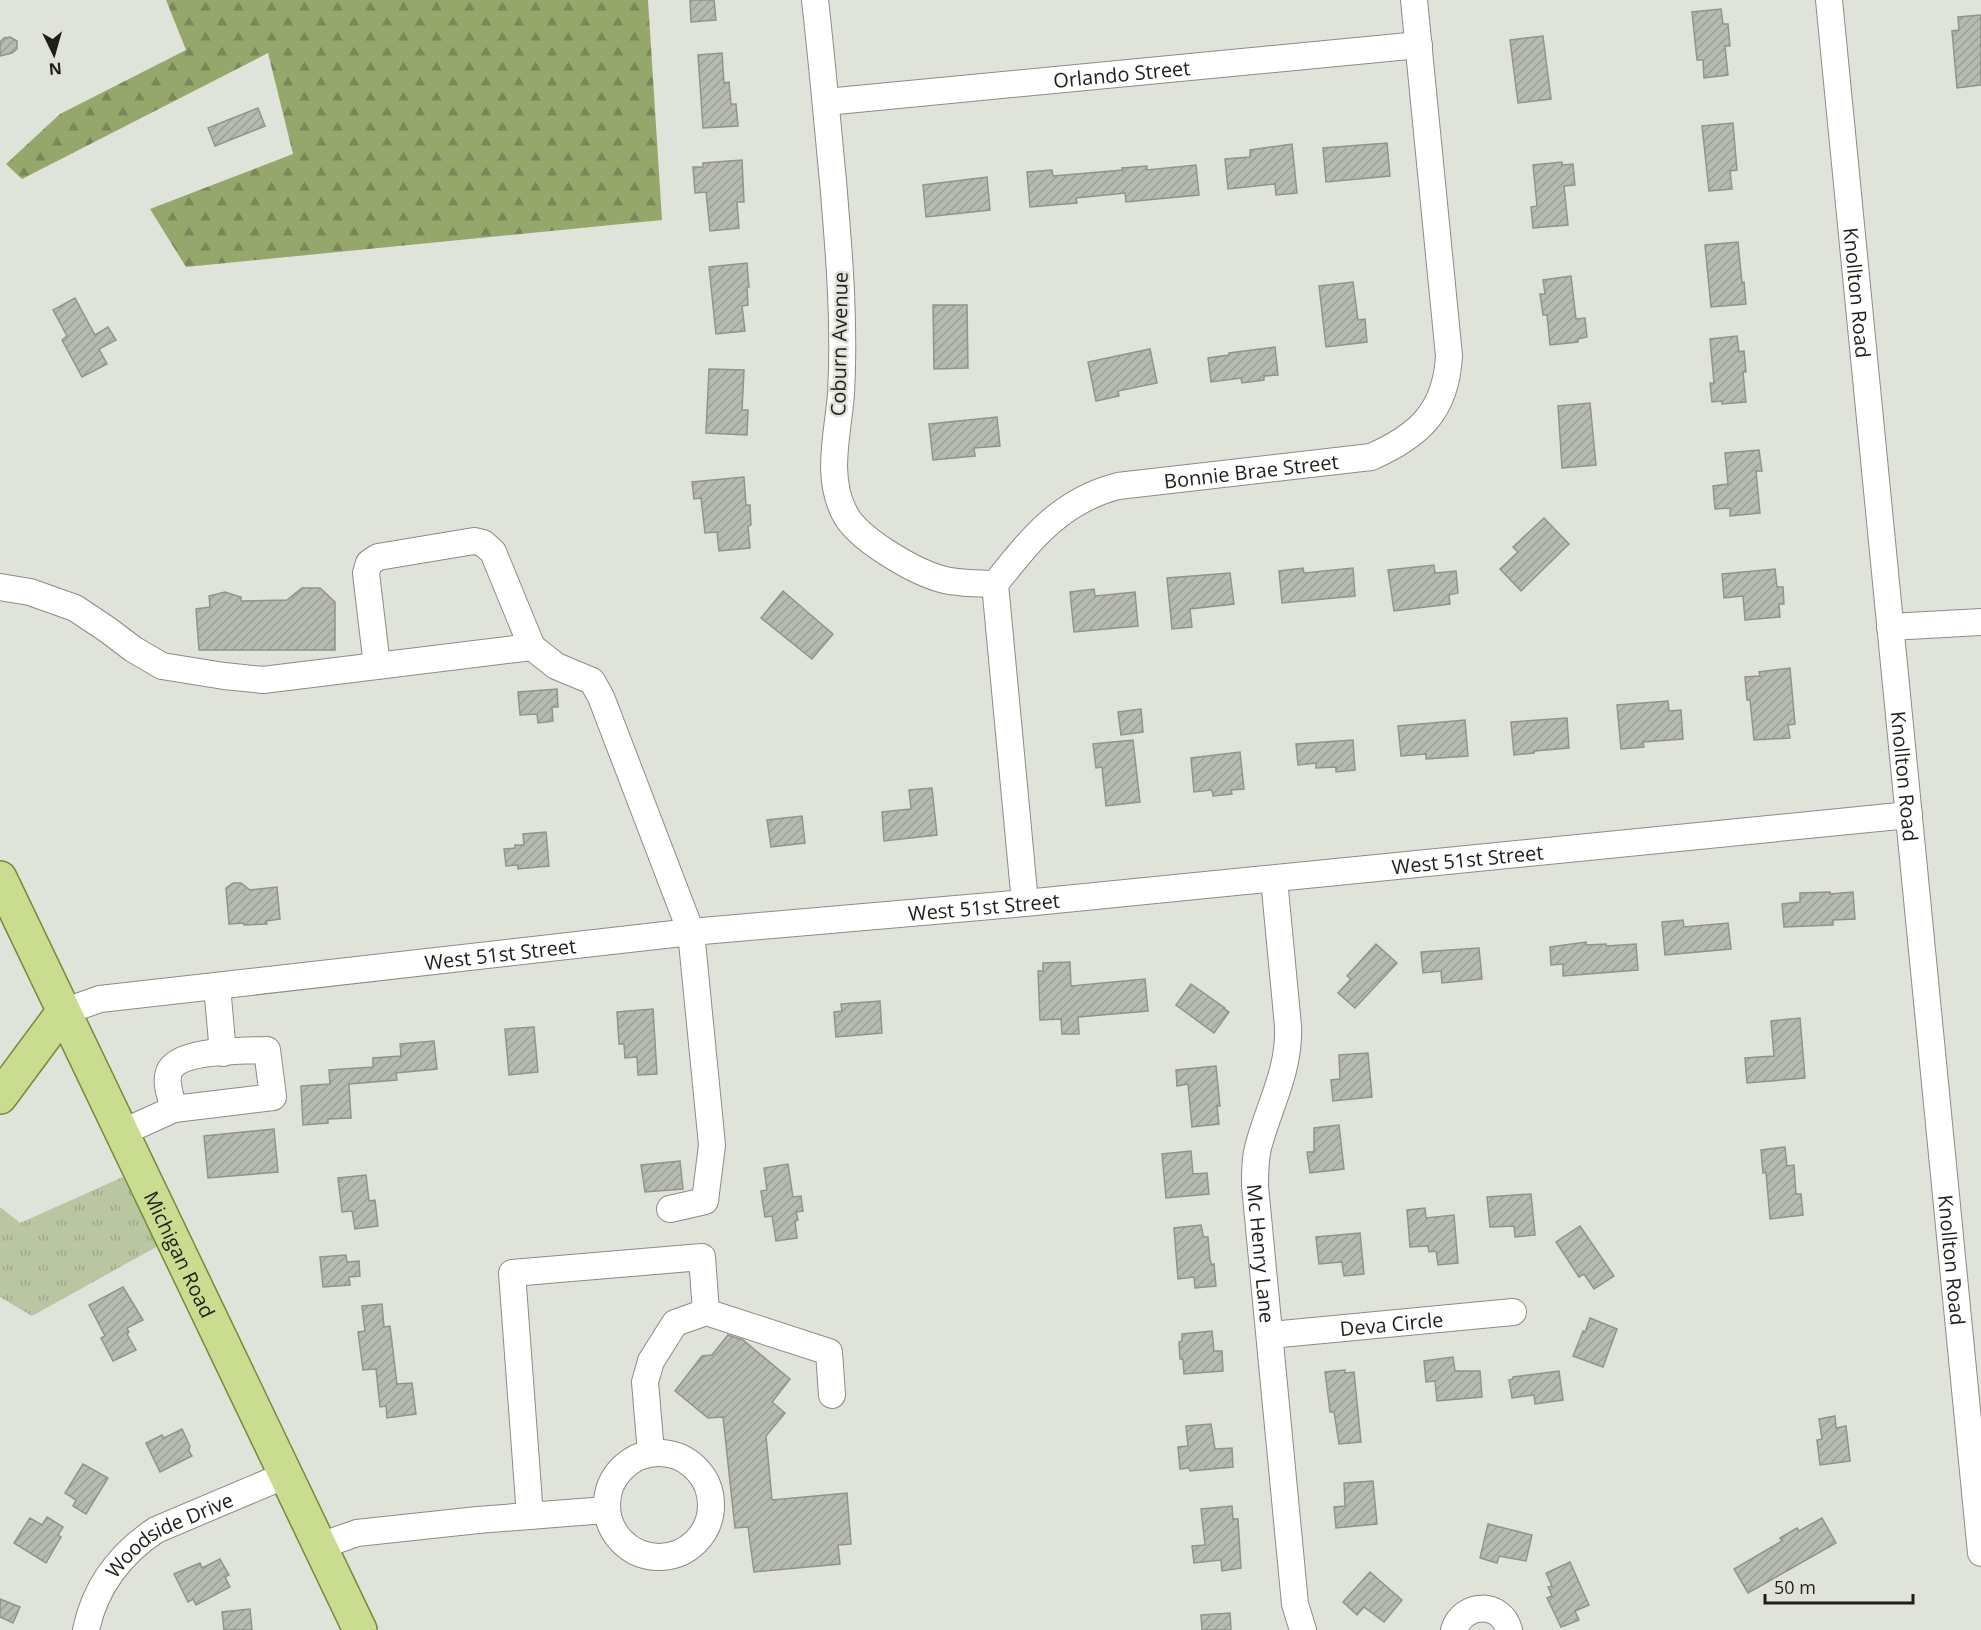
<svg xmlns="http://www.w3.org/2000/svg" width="1981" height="1630" viewBox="0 0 1981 1630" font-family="'Open Sans',sans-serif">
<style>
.forest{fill:url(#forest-firs)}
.park{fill:url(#park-tufts)}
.building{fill:url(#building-hatch);stroke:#90948a;stroke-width:1.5}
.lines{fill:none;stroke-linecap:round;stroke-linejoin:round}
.minor-casing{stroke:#8a8d84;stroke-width:28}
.major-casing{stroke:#768b37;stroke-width:36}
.minor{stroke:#fff;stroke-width:26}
.major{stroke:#cadc90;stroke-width:33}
.labels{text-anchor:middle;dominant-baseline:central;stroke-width:5;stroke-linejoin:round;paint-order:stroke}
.street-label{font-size:20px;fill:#1e1f1b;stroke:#e0e3d9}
</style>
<defs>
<pattern id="forest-firs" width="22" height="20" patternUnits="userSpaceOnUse" patternTransform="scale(1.5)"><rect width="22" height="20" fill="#96a76c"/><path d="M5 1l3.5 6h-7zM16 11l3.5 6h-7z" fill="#7a8758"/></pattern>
<pattern id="park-tufts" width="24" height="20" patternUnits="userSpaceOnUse" patternTransform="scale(1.5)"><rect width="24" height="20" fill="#bac5a2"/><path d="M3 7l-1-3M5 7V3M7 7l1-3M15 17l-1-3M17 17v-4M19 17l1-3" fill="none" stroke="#9fa98b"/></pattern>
<pattern id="building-hatch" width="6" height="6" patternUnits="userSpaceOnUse" patternTransform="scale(1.5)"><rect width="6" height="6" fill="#b6bab0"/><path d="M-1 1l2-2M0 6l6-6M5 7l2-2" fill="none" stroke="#9c9f97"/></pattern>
</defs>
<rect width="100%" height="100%" fill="#e0e3d9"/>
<path class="forest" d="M166 0H648L662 220 186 267 150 209 293 154 268 53 22 179 6 164 60 114 186 50Z"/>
<path class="park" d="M123 1177 158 1246 32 1316 0 1297V1207L20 1223Z"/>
<g class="building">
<path d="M690 0H714L716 20 691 22Z"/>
<path d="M1721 9 1723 24H1728L1730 46H1725L1728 75 1704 78 1703 60H1697L1692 12Z"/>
<path d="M1981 15V85L1957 88 1952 31 1959 30 1958 17Z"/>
<path d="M1543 36 1551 99 1518 103 1510 40Z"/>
<path d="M10 37 17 41V49L12 53 0 56V42L4 38Z"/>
<path d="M722 53 724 83 729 82 731 104H736L738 126 703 128 698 55Z"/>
<path d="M258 108 265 126 215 146 208 128Z"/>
<path d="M1733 123 1737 170 1730 171 1732 189 1709 191 1702 126Z"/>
<path d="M1387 143 1390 176 1326 182 1323 148Z"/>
<path d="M1292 144 1297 193 1276 195 1275 184 1228 189 1225 159 1250 157V150Z"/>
<path d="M742 160 744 202H737L739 228 710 231 706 192 695 193 693 167H703V163Z"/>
<path d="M1562 162V165L1573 164 1575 185 1564 186 1568 225 1533 228 1531 207 1537 206 1533 165Z"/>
<path d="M1196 165 1199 195 1126 202 1125 193 1076 198 1077 203 1030 207 1027 172 1052 170 1053 176 1123 170 1122 168 1147 166V170Z"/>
<path d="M987 177 990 210 926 217 923 185Z"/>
<path d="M1738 242 1742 283 1744 282 1746 304 1711 307 1705 245Z"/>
<path d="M747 263 749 287H747L748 305 742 306 745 331 716 334 709 267Z"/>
<path d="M1571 276 1576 319 1585 318 1587 337 1578 339V342L1550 345 1547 315H1543L1540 294H1545L1543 280Z"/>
<path d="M1353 282 1358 320 1365 319 1367 342 1326 347 1319 286Z"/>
<path d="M75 298 95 335 108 327 116 340 99 349 107 364 82 377 62 340 67 336 53 310Z"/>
<path d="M933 305H967L968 368 934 369Z"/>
<path d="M1737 336 1739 352 1744 351 1746 372H1743L1746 402 1722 404V401L1712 402 1710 383H1714L1710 339Z"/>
<path d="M1275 347 1278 375 1264 376V380L1242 383 1241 378 1211 382 1208 358 1229 355V353Z"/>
<path d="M1150 349 1157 383 1118 391 1119 396 1096 401 1088 362Z"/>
<path d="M709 369 744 370 742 410H748L747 435 706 433Z"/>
<path d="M1590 403 1596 465 1562 468 1558 406Z"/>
<path d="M997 417 1000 446 974 448 975 456 933 460 929 424Z"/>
<path d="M1759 450 1762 471H1756L1760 513 1730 516V508L1715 509 1713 486 1728 484 1725 453Z"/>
<path d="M744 477 746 505H750L751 525 748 526 750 548 719 551 717 532 705 533 701 498 694 499 692 482Z"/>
<path d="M1544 518 1569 544 1521 591 1500 569 1518 552 1513 547Z"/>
<path d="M1434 565 1435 573 1456 571 1458 593 1449 595 1450 604 1394 611 1388 570Z"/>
<path d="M1303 568 1304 573 1353 568 1355 596 1282 603 1279 571Z"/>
<path d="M1775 569 1777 587H1783L1784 604H1779L1780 617 1745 620 1743 596 1724 598 1722 574Z"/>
<path d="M1230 573 1234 604 1190 609 1192 627 1172 629 1167 578Z"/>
<path d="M302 588H320L335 602V650H199L196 609 210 607 209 596 225 592 241 597V601L287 600Z"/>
<path d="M1094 589 1095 596 1135 592 1138 626 1074 632 1070 592Z"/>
<path d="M783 591 833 634 812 659 761 618Z"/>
<path d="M1790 668 1795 724 1788 725 1790 738 1754 740 1750 700H1747L1745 677 1760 676 1759 672Z"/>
<path d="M557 689 558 707H552L553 721 538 723 537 714 520 715 518 692Z"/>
<path d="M1668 701 1669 711 1681 710 1683 739 1643 742 1644 747 1621 749 1617 705Z"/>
<path d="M1141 709 1143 732 1121 735 1118 712Z"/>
<path d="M1567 718 1569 748 1534 751V753L1514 755 1511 722Z"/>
<path d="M1465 720 1468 756 1426 759V754L1401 756 1398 726Z"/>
<path d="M1133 740 1140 802 1106 806 1102 767 1096 768 1093 744Z"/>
<path d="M1353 740 1355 770 1336 772V767L1316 768V763L1298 765 1296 744Z"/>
<path d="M1240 752 1244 789 1231 790 1232 794 1213 796 1212 790 1194 792 1191 758Z"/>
<path d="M932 788 937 835 884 841 882 812 911 809 909 790Z"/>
<path d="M802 816 805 843 771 847 767 820Z"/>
<path d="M546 832 549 866 518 869V865L506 866 504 849 515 848V845H524L523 834Z"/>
<path d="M233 883H241L250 890 277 887 280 919 266 921 267 924 244 925V923L229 924 226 888Z"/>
<path d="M1830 892V894L1853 892 1855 919 1833 920V925L1784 927 1782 904 1800 902V893Z"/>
<path d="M1683 920 1684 927 1728 923 1731 949 1665 955 1662 922Z"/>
<path d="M1586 942V945L1606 944V946L1636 944 1638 970 1563 976V964L1551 965 1550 947Z"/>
<path d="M1376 944 1397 963 1355 1008 1338 993 1351 979 1347 976Z"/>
<path d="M1479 948 1482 979 1442 983 1441 971 1423 973 1421 952Z"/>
<path d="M1070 962 1071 986 1145 979 1148 1011 1078 1017 1079 1034H1062L1061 1019 1040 1020 1038 971H1043V963Z"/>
<path d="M1191 984 1225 1008 1224 1009 1229 1012 1214 1033 1176 1005Z"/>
<path d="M880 1001 882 1033 836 1037 834 1012 842 1011 841 1004Z"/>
<path d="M653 1009 657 1074 638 1075 637 1057 625 1058 624 1044H619L617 1012Z"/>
<path d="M1800 1018 1805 1078 1747 1083 1745 1058 1774 1056 1771 1021Z"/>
<path d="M534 1027 538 1072 509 1075 505 1029Z"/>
<path d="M434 1041 437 1069 396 1073 397 1080 349 1084 351 1118 328 1119V1123L303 1125 301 1086 330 1084 329 1070 373 1067V1058L401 1056 400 1044Z"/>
<path d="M1368 1053 1372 1097 1333 1101 1331 1080 1340 1079 1339 1055Z"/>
<path d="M1216 1066 1220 1106H1217L1219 1124 1192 1127 1188 1084 1177 1086 1176 1070Z"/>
<path d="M1339 1125 1344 1169 1310 1173 1307 1152H1314V1128Z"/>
<path d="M274 1129 278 1172 208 1178 204 1136Z"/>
<path d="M1785 1147 1787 1166 1794 1165 1796 1194H1801L1803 1215 1770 1219 1766 1172 1763 1173 1761 1150Z"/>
<path d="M1191 1151 1193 1174 1207 1173 1209 1194 1166 1198 1162 1154Z"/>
<path d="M680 1161 683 1189 645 1192 641 1165Z"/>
<path d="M788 1164 793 1197 801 1196 803 1211 796 1212 798 1220 795 1221 797 1238 776 1241 772 1216 765 1217 761 1191 767 1190 764 1168Z"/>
<path d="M366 1175 369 1201 375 1200 378 1226 355 1229 352 1211 342 1212 338 1178Z"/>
<path d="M1531 1194 1535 1235 1515 1237 1514 1226 1490 1227 1487 1197Z"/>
<path d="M1425 1208 1426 1218 1454 1215 1458 1263 1438 1265 1436 1251 1429 1252 1428 1246 1410 1247 1407 1210Z"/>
<path d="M1201 1225 1203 1235 1204 1237H1208L1210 1260 1212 1265 1214 1264 1216 1286 1195 1288 1194 1277 1178 1279 1174 1228Z"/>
<path d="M1580 1226 1614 1276 1594 1289 1584 1274 1579 1277 1556 1242Z"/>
<path d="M1360 1233 1364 1274 1344 1276 1342 1262 1319 1264 1316 1237Z"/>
<path d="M346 1255 347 1262 359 1261 360 1276 349 1277 350 1285 323 1287 320 1257Z"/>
<path d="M123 1287 143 1320 127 1328 129 1332 127 1334 136 1350 113 1361 101 1338 105 1336 89 1305Z"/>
<path d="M382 1304 384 1327 390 1326 397 1384 412 1383 416 1414 387 1418 386 1406 380 1407 376 1369 363 1370 358 1332 365 1331 362 1306Z"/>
<path d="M1590 1318 1617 1329 1603 1367 1573 1356 1583 1331 1585 1332Z"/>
<path d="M1212 1331 1214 1351H1222L1223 1371 1184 1374 1183 1359H1180L1179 1342 1182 1341V1334Z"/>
<path d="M728 1335 743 1340 790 1379 772 1402 785 1413 766 1436 772 1500 847 1493 851 1544 838 1545 840 1564 754 1572 748 1527 735 1528 723 1417 708 1418 675 1391 702 1356 712 1355Z"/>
<path d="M1453 1357 1455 1371H1480L1482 1397 1437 1401 1435 1381 1426 1382 1424 1361Z"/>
<path d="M1345 1370V1373L1354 1372 1361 1442 1339 1444 1334 1412H1330L1325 1372Z"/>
<path d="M1559 1371 1563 1400 1535 1404 1534 1395 1512 1398 1509 1380 1513 1379V1377Z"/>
<path d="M1835 1416 1836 1428 1846 1426 1850 1461 1820 1465 1817 1440 1822 1439 1819 1419Z"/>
<path d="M1211 1424 1215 1449 1232 1448 1233 1467 1190 1471 1189 1468 1180 1469 1178 1447 1188 1446 1186 1426Z"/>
<path d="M182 1429 190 1446 189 1451 192 1456 160 1472 146 1443 162 1435 164 1438Z"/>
<path d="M83 1464 108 1478 86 1514 73 1506 76 1500 65 1493Z"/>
<path d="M1373 1481 1377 1524 1336 1528 1334 1507 1345 1506 1344 1483Z"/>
<path d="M1232 1506 1233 1519H1238L1241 1568 1222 1571 1221 1560 1194 1563 1192 1546 1205 1545 1201 1509Z"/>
<path d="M47 1517 63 1527 58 1535 61 1537 46 1563 14 1543 30 1518 42 1525Z"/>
<path d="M1822 1518 1836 1543 1748 1593 1734 1569 1782 1541 1780 1538 1797 1528 1799 1531Z"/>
<path d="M1488 1524 1532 1535 1526 1561 1499 1556 1497 1563 1480 1558Z"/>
<path d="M220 1559 229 1575 225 1577 230 1587 196 1605 193 1599 188 1602 174 1574 200 1563 202 1568Z"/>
<path d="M1570 1562 1589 1605 1575 1611 1579 1620 1561 1627 1547 1598 1552 1596 1548 1587 1552 1586 1546 1573Z"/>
<path d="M1370 1572 1402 1600 1384 1622 1364 1607 1357 1615 1343 1602Z"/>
<path d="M0 1599 20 1607 13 1623 0 1617Z"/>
<path d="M250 1609 252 1630H224L222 1612Z"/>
<path d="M1230 1613 1231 1630H1202L1201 1615Z"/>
</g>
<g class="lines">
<g class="minor-casing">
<g id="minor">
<path d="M815 0C822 60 827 120 833 181 839 252 845 322 841 394 838 433 825 477 845 514 858 539 913 571 941 579 958 584 977 583 995 584"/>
<path id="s1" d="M1829 0 1981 1553"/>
<path id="s2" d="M826 102 1419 45"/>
<path d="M0 587 30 592 75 608 108 630 133 649 162 666 224 676 263 680 532 647 556 666 592 681 601 697 691 932 712 1145 705 1201 670 1209"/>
<path d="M1890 627 1981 622"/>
<path d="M377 666 366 573 369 563 378 557 474 541 483 543 493 552 532 647"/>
<path id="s3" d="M1274 879 1288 1026C1290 1069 1270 1104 1259 1144 1255 1157 1255 1172 1255 1186L1295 1604 1303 1630"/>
<path id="s4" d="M1025 903 995 584C1031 539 1060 501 1118 486L1371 457C1419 436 1446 411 1449 356L1414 0"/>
<path d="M217 986 223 1053"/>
<path id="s5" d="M63 1012 100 999 691 932 1025 903 1909 815"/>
<path d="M121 1133 174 1109 273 1097 267 1050C246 1051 178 1049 169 1072 165 1083 171 1098 174 1109"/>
<path d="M706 1312 829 1352 832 1395"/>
<path id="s6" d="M1270 1335 1513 1312"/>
<circle cx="659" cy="1505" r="52"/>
<path d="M530 1516 512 1273 702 1257 706 1312 675 1323 651 1361 645 1382 651 1453"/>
<path d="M320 1546 357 1533 478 1520 606 1510"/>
<path id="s7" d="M86 1630C95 1587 120 1554 156 1530L286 1475"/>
<path d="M1454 1630C1463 1602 1501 1601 1509 1630"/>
</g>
</g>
<g class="major-casing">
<g id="major">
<path id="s8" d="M0 878 360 1630"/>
<path d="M0 1097 63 1012"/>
</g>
</g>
<use href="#minor" class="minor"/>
<use href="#major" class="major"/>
</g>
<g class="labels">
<g class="street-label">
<text stroke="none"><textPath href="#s2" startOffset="297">Orlando Street</textPath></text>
<text stroke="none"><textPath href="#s1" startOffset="294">Knollton Road</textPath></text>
<text transform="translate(839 344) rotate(-89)">Coburn Avenue</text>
<text stroke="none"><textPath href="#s4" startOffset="615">Bonnie Brae Street</textPath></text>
<text stroke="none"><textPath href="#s1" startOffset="780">Knollton Road</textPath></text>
<text stroke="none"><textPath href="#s5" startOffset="1414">West 51st Street</textPath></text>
<text stroke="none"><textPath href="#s5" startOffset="928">West 51st Street</textPath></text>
<text stroke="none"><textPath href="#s5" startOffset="442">West 51st Street</textPath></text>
<text stroke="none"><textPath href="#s3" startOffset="380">Mc Henry Lane</textPath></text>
<text stroke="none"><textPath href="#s8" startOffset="417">Michigan Road</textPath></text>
<text stroke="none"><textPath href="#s1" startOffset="1266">Knollton Road</textPath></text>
<text stroke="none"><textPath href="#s6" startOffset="122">Deva Circle</textPath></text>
<text stroke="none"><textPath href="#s7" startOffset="134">Woodside Drive</textPath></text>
</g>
</g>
<g transform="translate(54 54) rotate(175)" stroke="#e0e3d9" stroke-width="4.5" paint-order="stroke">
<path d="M0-4.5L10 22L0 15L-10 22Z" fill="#1e1f1b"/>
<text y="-9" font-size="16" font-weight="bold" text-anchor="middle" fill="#1e1f1b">N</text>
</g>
<path d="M1765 1594v9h148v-9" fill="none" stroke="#1e1f1b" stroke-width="3"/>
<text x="1774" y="1594" font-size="18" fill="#1e1f1b" stroke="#e0e3d9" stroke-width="4.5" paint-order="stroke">50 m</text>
</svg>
